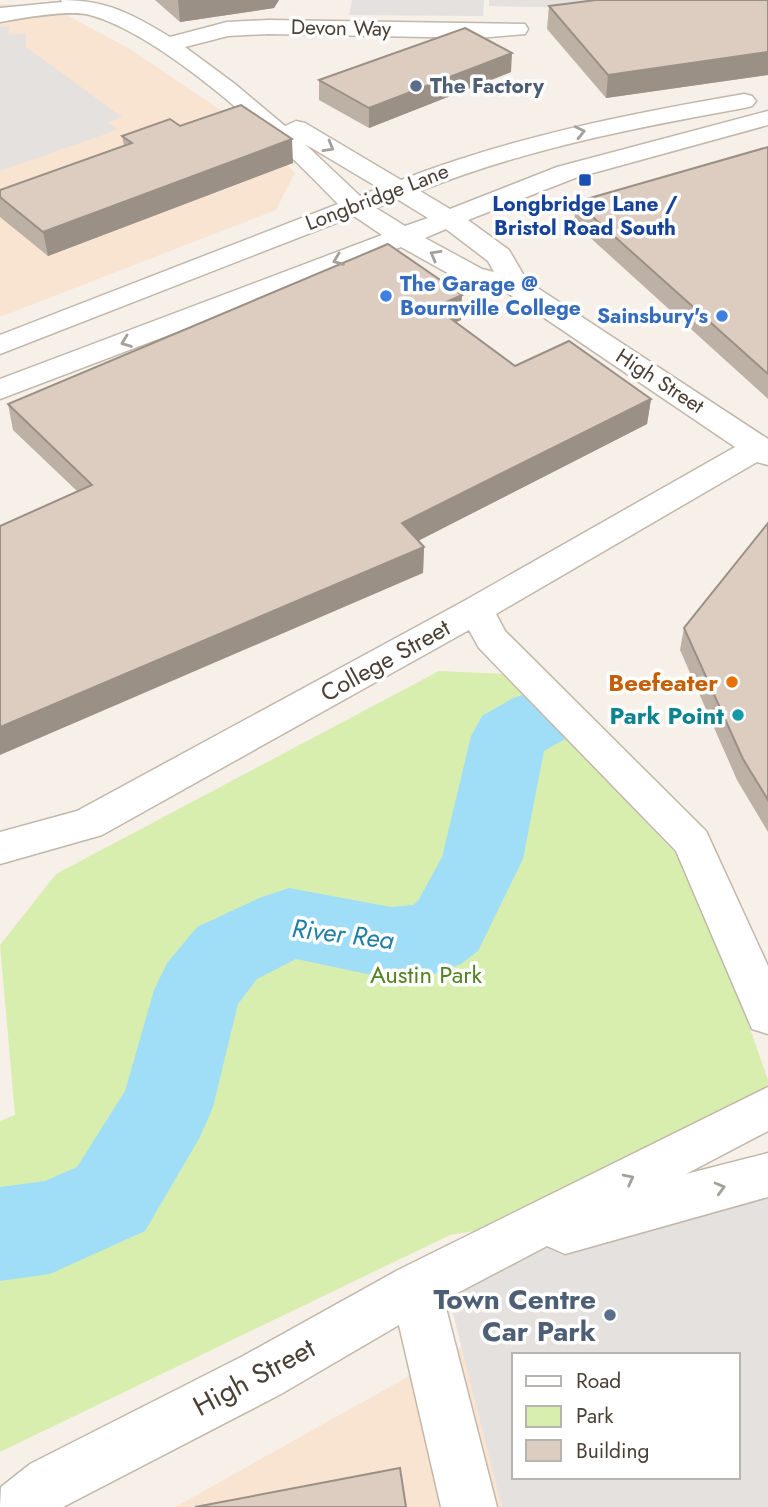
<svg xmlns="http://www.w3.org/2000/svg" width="768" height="1507" viewBox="0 0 768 1507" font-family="Jost,sans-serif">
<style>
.commercial{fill:#f9e4d2;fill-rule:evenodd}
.green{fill:#d8eeae}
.parking{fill:#e4e1de;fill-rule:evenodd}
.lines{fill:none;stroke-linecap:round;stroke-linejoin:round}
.river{fill:#a0def8;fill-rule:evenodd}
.minor-casing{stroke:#c2b7aa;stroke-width:3}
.minor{fill:#fff;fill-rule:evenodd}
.wall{fill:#bdb0a5}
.shaded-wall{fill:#9a9086}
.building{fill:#dccdc0;stroke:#9a9086;stroke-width:2}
.oneway{stroke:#a4a09a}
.service-dot{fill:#5c6f8a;stroke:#fff;stroke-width:2.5}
.transit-dot{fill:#1a4fb4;stroke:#fff;stroke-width:2.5}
.shop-dot{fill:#3f7fe0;stroke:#fff;stroke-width:2.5}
.food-dot{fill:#e8710a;stroke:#fff;stroke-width:2.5}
.culture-dot{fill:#0f9aa8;stroke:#fff;stroke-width:2.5}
.labels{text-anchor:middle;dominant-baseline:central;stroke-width:7;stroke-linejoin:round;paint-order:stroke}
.far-street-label{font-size:21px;fill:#4a4036;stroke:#fff}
.far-service-label{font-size:21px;font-weight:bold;fill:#4e5e75;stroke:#fff;text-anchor:start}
.far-transit-label{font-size:21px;font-weight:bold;fill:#164399;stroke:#fff}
.far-shop-label{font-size:21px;font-weight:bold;fill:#366cbe;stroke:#fff;text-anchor:start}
.street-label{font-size:24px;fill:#4a4036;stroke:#fff}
.food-label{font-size:24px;font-weight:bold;fill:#c56008;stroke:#fff;text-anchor:end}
.culture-label{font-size:24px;font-weight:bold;fill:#0d838f;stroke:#fff;text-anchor:end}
.park-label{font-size:24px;fill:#528322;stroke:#fff}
.water-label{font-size:26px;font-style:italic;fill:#207fa7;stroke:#fff}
.near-service-label{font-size:28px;font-weight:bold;fill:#4e5e75;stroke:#fff;text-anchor:end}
.near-street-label{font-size:28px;fill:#4a4036;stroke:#fff}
</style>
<rect width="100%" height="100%" fill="#f6f0e9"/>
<g class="commercial">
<path d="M0 4 49 6 63 13 130 49 255 133 295 173 276 210 0 317Z"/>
<path d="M768 1175V1507H175ZM514 1355H738V1477H514Z"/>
</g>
<path class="green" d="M439 671 506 674 696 875 768 1080V1093L505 1226 450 1235 0 1452V1121L15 1115 0 945 56 874Z"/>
<g class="parking">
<path d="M352 0H484L483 16 349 15Z"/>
<path d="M489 0H768V16L683 10 489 6Z"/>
<path d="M10 26 8 35 26 33V47L122 117 108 122 117 130 0 171V27Z"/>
<path d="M768 1175V1507H502L443 1274ZM514 1355H738V1477H514Z"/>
</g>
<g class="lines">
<path class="river" d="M540 690 567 698 578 718 567 738 544 751 523 859 478 951 461 964 431 975 391 979 296 959 257 979 238 1004 213 1107 200 1137 145 1231 50 1274 0 1281V1187L45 1181 77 1167 125 1091 154 990 167 963 197 927 259 898 289 888 391 907 413 905 418 901 442 857 471 736 482 716 513 698Z"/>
<g class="minor-casing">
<g id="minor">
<path d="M61 0C107 0 132 14 170 37L227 22 268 20 525 24 528 29 525 34 479 38 268 34 228 36 185 47 235 84 285 126 296 121 305 123 401 180C512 137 628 114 744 94L752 96 756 101 752 106 744 108C634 128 524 149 420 191L450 209 557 167 768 111V125L575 178 468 220 509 250 527 281 768 439V465L757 462 496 614 505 631 706 831 768 966V1034L752 1029 676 851 479 648 469 630 102 835 0 864V832L77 811 464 601 735 447 506 292 462 281 401 247 0 399V379L382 235 354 216 0 354V335L338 204C283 146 166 36 90 15 70 9 22 18 0 22V8L62 2ZM305 144 379 188 360 196ZM397 199 428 218 405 226 376 208ZM446 229 488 261 494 272 482 269 425 238Z"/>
<path d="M768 1087V1131L686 1174 768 1153V1197L565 1254 547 1246 444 1300 497 1507H441L399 1325 281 1394 63 1507H0L1 1487 30 1464 243 1356 398 1270Z"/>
</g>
</g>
<use href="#minor" class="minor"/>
</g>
<g class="wall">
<path d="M155 0H279L274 8 180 22Z"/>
<path d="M768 0V75L606 98 547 29 549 6Z"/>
<path d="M511 72 369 128 319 100V80Z"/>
<path d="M122 136 293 163 48 256 0 217V190L124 146Z"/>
<path d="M768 147V399L574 223 576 202Z"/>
<path d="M461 320 456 322 515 366 651 399 647 424 418 541 424 547 423 573 77 491 13 430 8 404Z"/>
<path d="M768 523V832L737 780 680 650 684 628Z"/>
</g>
<g class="shaded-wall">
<path d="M178 0H279L274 8 180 22Z"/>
<path d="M768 52V75L606 98 608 75Z"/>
<path d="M512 53 511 72 369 128V108Z"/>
<path d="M292 139 293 163 48 256 43 232Z"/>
<path d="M462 295 461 320 435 332V307Z"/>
<path d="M651 399 647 424 402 549V523Z"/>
<path d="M424 547 423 573 0 755V727Z"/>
</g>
<g class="building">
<path d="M596 0H768V52L608 75 549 6Z"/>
<path d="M465 28 512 53 369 108 319 80Z"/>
<path d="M241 105 292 139 43 232 0 197V190L132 143 122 136 170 119 180 126Z"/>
<path d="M768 147V374L576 202Z"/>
<path d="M388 244 462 295 435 307 515 366 569 341 651 399 402 523 424 547 0 727V526L92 485 8 404Z"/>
<path d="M768 523V800L743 759 684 628Z"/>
<path d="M400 1468 406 1507H195Z"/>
</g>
<defs><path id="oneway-chevron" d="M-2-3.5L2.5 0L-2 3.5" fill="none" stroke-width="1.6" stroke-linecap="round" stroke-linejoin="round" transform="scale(1.75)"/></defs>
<g class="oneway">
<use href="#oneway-chevron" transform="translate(580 132) rotate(-13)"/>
<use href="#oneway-chevron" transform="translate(329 147) rotate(30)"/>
<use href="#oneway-chevron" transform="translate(435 255) rotate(-151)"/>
<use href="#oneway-chevron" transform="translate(338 260) rotate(159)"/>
<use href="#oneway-chevron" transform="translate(126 342) rotate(159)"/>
<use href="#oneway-chevron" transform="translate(629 1179) rotate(-27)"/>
<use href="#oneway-chevron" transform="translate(720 1188) rotate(-15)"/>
</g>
<g class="service-dot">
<circle cx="416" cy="86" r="7"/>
<circle cx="610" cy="1315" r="7"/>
</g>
<rect class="transit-dot" x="578" y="173" width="14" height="14" rx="3.5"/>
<g class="shop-dot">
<circle cx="386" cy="296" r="7"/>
<circle cx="722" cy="316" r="7"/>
</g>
<circle class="food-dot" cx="732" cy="682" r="7"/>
<circle class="culture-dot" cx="738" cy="715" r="7"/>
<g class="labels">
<g class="far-street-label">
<text transform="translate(341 28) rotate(1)">Devon Way</text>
<text transform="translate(377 197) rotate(-21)">Longbridge Lane</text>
<text transform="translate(660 381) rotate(33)">High Street</text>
</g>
<g class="far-service-label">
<text x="430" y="86">The Factory</text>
</g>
<g class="far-transit-label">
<text x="585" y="204">Longbridge Lane /<tspan x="585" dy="24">Bristol Road South</tspan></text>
</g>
<g class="far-shop-label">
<text x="400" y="284">The Garage @<tspan x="400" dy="24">Bournville College</tspan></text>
<text x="708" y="316" text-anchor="end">Sainsbury's</text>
</g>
<g class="street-label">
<text transform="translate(385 660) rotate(-29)">College Street</text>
</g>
<g class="food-label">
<text x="718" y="682">Beefeater</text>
</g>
<g class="culture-label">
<text x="724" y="715">Park Point</text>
</g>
<g class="park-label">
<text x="426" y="974">Austin Park</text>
</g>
<g class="water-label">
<text transform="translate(343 934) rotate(7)">River Rea</text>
</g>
<g class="near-service-label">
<text x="596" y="1299">Town Centre<tspan x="596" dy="32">Car Park</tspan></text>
</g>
<g class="near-street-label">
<text transform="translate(254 1377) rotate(-28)">High Street</text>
</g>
</g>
<rect x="512" y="1353" width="228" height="126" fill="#ffffff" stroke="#b7b3af" stroke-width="2"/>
<rect x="526" y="1376" width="35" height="10" fill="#ffffff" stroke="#b7b3af" stroke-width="2"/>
<text x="576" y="1388" font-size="21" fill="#4a4036">Road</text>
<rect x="526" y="1406" width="35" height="21" fill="#d8eeae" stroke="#b7b3af" stroke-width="2"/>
<text x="576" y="1423" font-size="21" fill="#4a4036">Park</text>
<rect x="526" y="1440" width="35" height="21" fill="#dccdc0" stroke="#b7b3af" stroke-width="2"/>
<text x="576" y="1458" font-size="21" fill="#4a4036">Building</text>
</svg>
